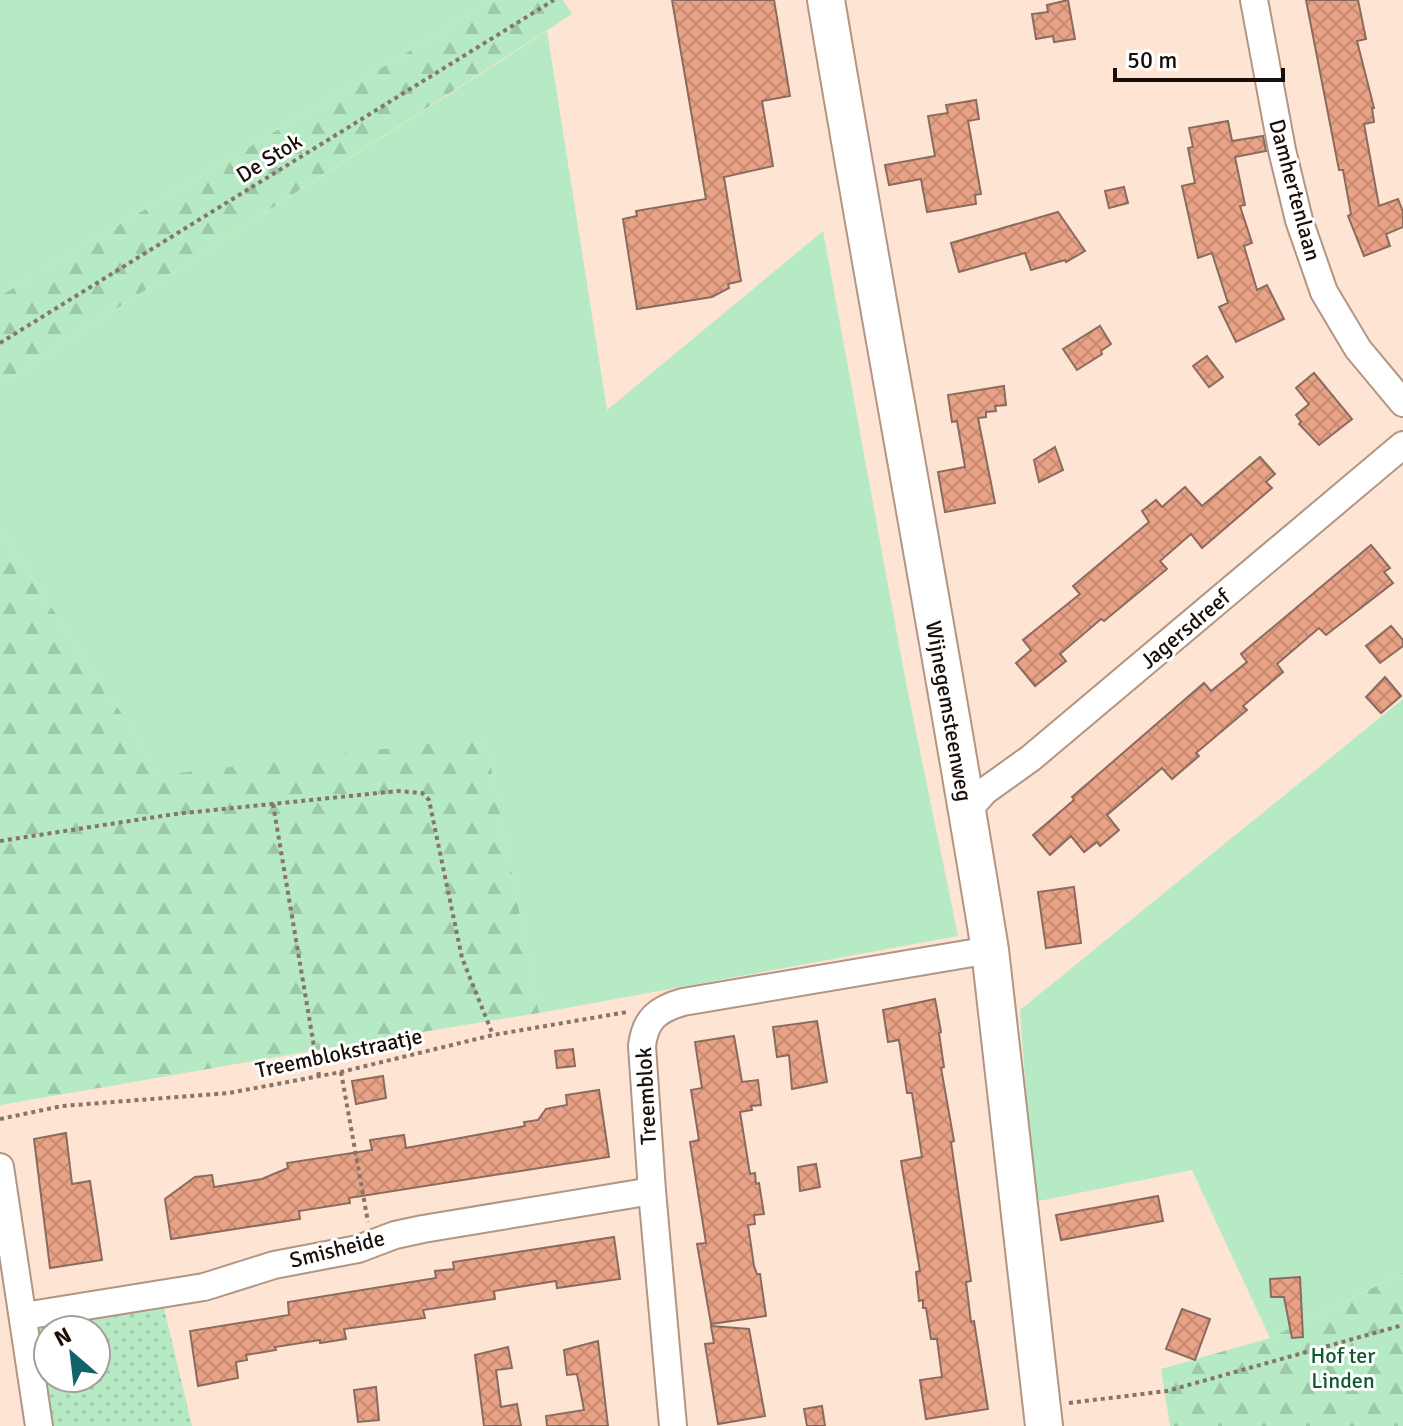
<svg xmlns="http://www.w3.org/2000/svg" width="1403" height="1426" viewBox="0 0 1403 1426" font-family="Signika,sans-serif">
<style>
.green{fill:#b6eac4}
.forest{fill:url(#forest-firs)}
.park{fill:url(#park-dots);fill-rule:evenodd}
.building{fill:url(#building-cross-hatch);stroke:#8a6b5f;stroke-width:2}
.lines{fill:none;stroke-linecap:round;stroke-linejoin:round}
.street-casing{stroke:#b29582;stroke-width:30}
.secondary-casing{stroke:#b29582;stroke-width:40}
.path{stroke:#867569;stroke-width:4;stroke-dasharray:4 4;stroke-linecap:butt}
.street{stroke:#fff;stroke-width:26}
.secondary{stroke:#fff;stroke-width:36}
.labels{text-anchor:middle;dominant-baseline:central;stroke-width:6;stroke-linejoin:round;paint-order:stroke}
.street-label{font-size:22px;fill:#190f08;stroke:#fff}
.park-label{font-size:22px;fill:#0f592e;stroke:#fff}
</style>
<defs>
<pattern id="forest-firs" width="22" height="20" patternUnits="userSpaceOnUse" patternTransform="scale(2)"><rect width="22" height="20" fill="#b6eac4"/><path d="M5 1l3.5 6h-7zM16 11l3.5 6h-7z" fill="#9cc8a7"/></pattern>
<pattern id="park-dots" width="8" height="8" patternUnits="userSpaceOnUse" patternTransform="scale(2)"><rect width="8" height="8" fill="#b6eac4"/><path d="M2 2h.1M6 6h.1" fill="none" stroke="#9cc8a7" stroke-width="1.8" stroke-linecap="round"/></pattern>
<pattern id="building-cross-hatch" width="8" height="8" patternUnits="userSpaceOnUse" patternTransform="scale(2)"><rect width="8" height="8" fill="#e9a286"/><path d="M0 0l8 8M0 8l8-8" fill="none" stroke="#c78a72"/></pattern>
</defs>
<rect width="100%" height="100%" fill="#fde4d3"/>
<g class="green">
<path d="M0 0H495L0 296Z"/>
<path d="M547 31 607 410 823 231 906 683 958 936 539 1013 485 738 162 776 0 529V384Z"/>
<path d="M1403 699V1273L1270 1338 1192 1170 1034 1202 1020 1010Z"/>
</g>
<g class="forest">
<path d="M495 0H563L572 14 0 384V296Z"/>
<path d="M0 529 162 775 485 737 539 1013C359 1041 180 1075 0 1105Z"/>
<path d="M1403 1273V1426H1170L1161 1369 1270 1338Z"/>
</g>
<path class="park" d="M163 1304 192 1426H48L34 1335 48 1322ZM48 1330H96V1378H48Z"/>
<g class="building">
<path d="M672 0H774L790 96 762 101 773 166 724 177 741 281 728 284 729 288 712 297 637 309 623 219 637 216 636 211 706 199Z"/>
<path d="M1068 0 1075 39 1054 42 1053 36 1036 39 1032 14 1048 12 1047 5Z"/>
<path d="M1306 0H1358L1366 39 1357 41 1374 108H1372L1374 122 1364 124 1379 206 1398 199 1403 212V227L1386 234 1390 246 1364 256 1348 216 1351 214 1343 170H1339Z"/>
<path d="M976 100 979 119 968 121 981 194 975 195 976 204 927 212 921 179 889 185 885 165 935 156 928 116 948 113 946 105Z"/>
<path d="M1228 121 1232 141 1263 136 1266 151 1235 157 1245 205 1240 206 1252 243 1244 246 1257 290 1267 285 1284 319 1236 342 1219 307 1228 303 1212 253 1198 258 1182 186 1195 183 1188 148 1193 147 1189 128Z"/>
<path d="M1124 187 1128 203 1109 208 1105 191Z"/>
<path d="M1058 212 1085 251 1066 262 1065 260 1031 270 1025 253 959 272 951 243Z"/>
<path d="M1100 326 1111 344 1101 351 1102 354 1077 370 1063 349Z"/>
<path d="M1207 356 1223 377 1209 387 1193 366Z"/>
<path d="M1314 373 1352 419 1319 445 1299 424 1301 422 1296 415 1309 404 1296 388Z"/>
<path d="M1004 386 1006 405 995 406 996 411 986 412V417L978 418 995 503 945 512 938 472 965 467 957 421 952 422 948 395Z"/>
<path d="M1055 447 1063 470 1039 482 1034 460Z"/>
<path d="M1260 457 1275 474 1266 482 1272 488 1202 548 1191 534 1160 561 1167 569 1104 621 1101 619 1060 654 1066 661 1035 686 1016 663 1031 650 1023 640 1080 594 1073 586 1149 522 1142 511 1156 500 1162 507 1185 487 1202 506Z"/>
<path d="M1371 545 1390 568 1384 572 1393 583 1326 635 1319 628 1277 664 1283 672 1243 706 1247 710 1196 753 1199 756 1172 779 1162 768 1107 815 1119 830 1100 846 1097 842 1084 852 1071 836 1050 855 1033 835 1074 800 1072 797 1204 683 1211 691 1247 662 1241 654Z"/>
<path d="M1391 626 1403 640V646L1380 663 1366 646Z"/>
<path d="M1385 677 1401 696 1381 713 1366 697Z"/>
<path d="M1074 887 1081 943 1046 948 1038 892Z"/>
<path d="M935 999 941 1032 939 1033 944 1067 941 1068 954 1141 951 1142 971 1281 966 1282 971 1322 974 1321 988 1409 926 1419 920 1380 942 1377 937 1339H931L926 1308H923V1300L919 1301 916 1272 920 1271 901 1161 922 1157 912 1093H907L899 1040 888 1042 883 1010Z"/>
<path d="M817 1021 827 1082 792 1089 789 1055 777 1057 773 1027Z"/>
<path d="M734 1036 742 1082 758 1080 761 1105 751 1106 752 1110 740 1112 750 1174 755 1173 756 1184 759 1183 764 1214 754 1215 755 1224 748 1225 754 1266 757 1274H760L766 1316 711 1324 697 1244 706 1243 690 1142 699 1140 691 1090 702 1088 695 1042Z"/>
<path d="M573 1049 575 1066 557 1068 555 1051Z"/>
<path d="M383 1076 386 1098 356 1104 352 1081Z"/>
<path d="M599 1090 609 1157 349 1198 350 1203 299 1211 300 1219 171 1239 165 1199 195 1177 212 1175 214 1187 262 1179 288 1168 287 1163 372 1150 370 1140 404 1135 406 1148 525 1126 524 1122 538 1120 546 1109 567 1105 566 1095Z"/>
<path d="M66 1133 72 1184 90 1181 102 1260 50 1268 34 1139Z"/>
<path d="M816 1164 820 1187 800 1191 798 1167Z"/>
<path d="M1158 1196 1163 1221 1061 1240 1056 1215Z"/>
<path d="M614 1237 620 1279 557 1288 556 1281 494 1291 495 1299 423 1310 425 1318 344 1329 346 1339 320 1343V1340L275 1347 276 1350 246 1355 247 1360 236 1362 238 1378 198 1386 190 1331 289 1315 288 1302 436 1278 435 1271 454 1269 453 1262Z"/>
<path d="M1300 1277 1303 1337 1292 1338 1284 1297H1271L1270 1279Z"/>
<path d="M1182 1309 1210 1319 1195 1360 1166 1349Z"/>
<path d="M711 1326 749 1329 765 1416 718 1424 705 1344 714 1343Z"/>
<path d="M598 1341 608 1426H547L546 1416 584 1410 577 1374 567 1375 564 1350Z"/>
<path d="M508 1347 512 1368 496 1370 501 1407 517 1404 521 1426H484L475 1355Z"/>
<path d="M376 1387 379 1420 358 1422 354 1390Z"/>
<path d="M822 1406 825 1426H807L804 1409Z"/>
</g>
<g class="lines">
<g class="street-casing">
<g id="street">
<path d="M1254 0 1282 150 1299 220 1324 292 1358 349 1403 403"/>
<path d="M967 811 985 791 1031 758 1403 445"/>
<path d="M0 1167 39 1426"/>
<path d="M24 1316 204 1287 274 1265 358 1249 395 1235 423 1229 652 1191"/>
<path d="M673 1426 652 1191 642 1046C645 1019 658 1009 683 1002L990 950"/>
</g>
</g>
<g class="secondary-casing">
<path id="secondary" d="M826 0C879 317 939 633 990 950L1044 1426"/>
</g>
<g class="path">
<path d="M0 343 554 0"/>
<path d="M273 804 319 1076"/>
<path d="M0 841 175 814 398 791 422 793 429 800 462 958 493 1035"/>
<path d="M341 1072 368 1222"/>
<path d="M0 1119 62 1106 229 1093 341 1072 493 1035 627 1012"/>
<path d="M1069 1403 1167 1391 1403 1325"/>
</g>
<use href="#street" class="street"/>
<use href="#secondary" class="secondary"/>
</g>
<g class="labels">
<g class="street-label">
<text transform="translate(269 158) rotate(-32)">De Stok</text>
<text transform="translate(1295 190) rotate(75)">Damhertenlaan</text>
<text transform="translate(1185 629) rotate(-40)">Jagersdreef</text>
<text transform="translate(949 711) rotate(80)">Wijnegemsteenweg</text>
<text transform="translate(339 1053) rotate(-12)">Treemblokstraatje</text>
<text transform="translate(646 1096) rotate(-93)">Treemblok</text>
<text transform="translate(337 1249) rotate(-14)">Smisheide</text>
</g>
<g class="park-label">
<text x="1343" y="1355">Hof ter<tspan x="1343" dy="25">Linden</tspan></text>
</g>
</g>
<g transform="translate(72 1354) rotate(332)"><circle r="38" fill="#ffffff" stroke="#a39f9c" stroke-width="2"/>
<path d="M0-6L14 30L0 20L-14 30Z" fill="#126269"/>
<text y="-12" font-size="22" font-weight="bold" text-anchor="middle" fill="#190f08">N</text>
</g>
<path d="M1115 68v12h168v-12" fill="none" stroke="#190f08" stroke-width="4"/>
<text x="1127" y="68" font-size="24" fill="#190f08" stroke="#ffffff" stroke-width="6" paint-order="stroke">50 m</text>
</svg>
